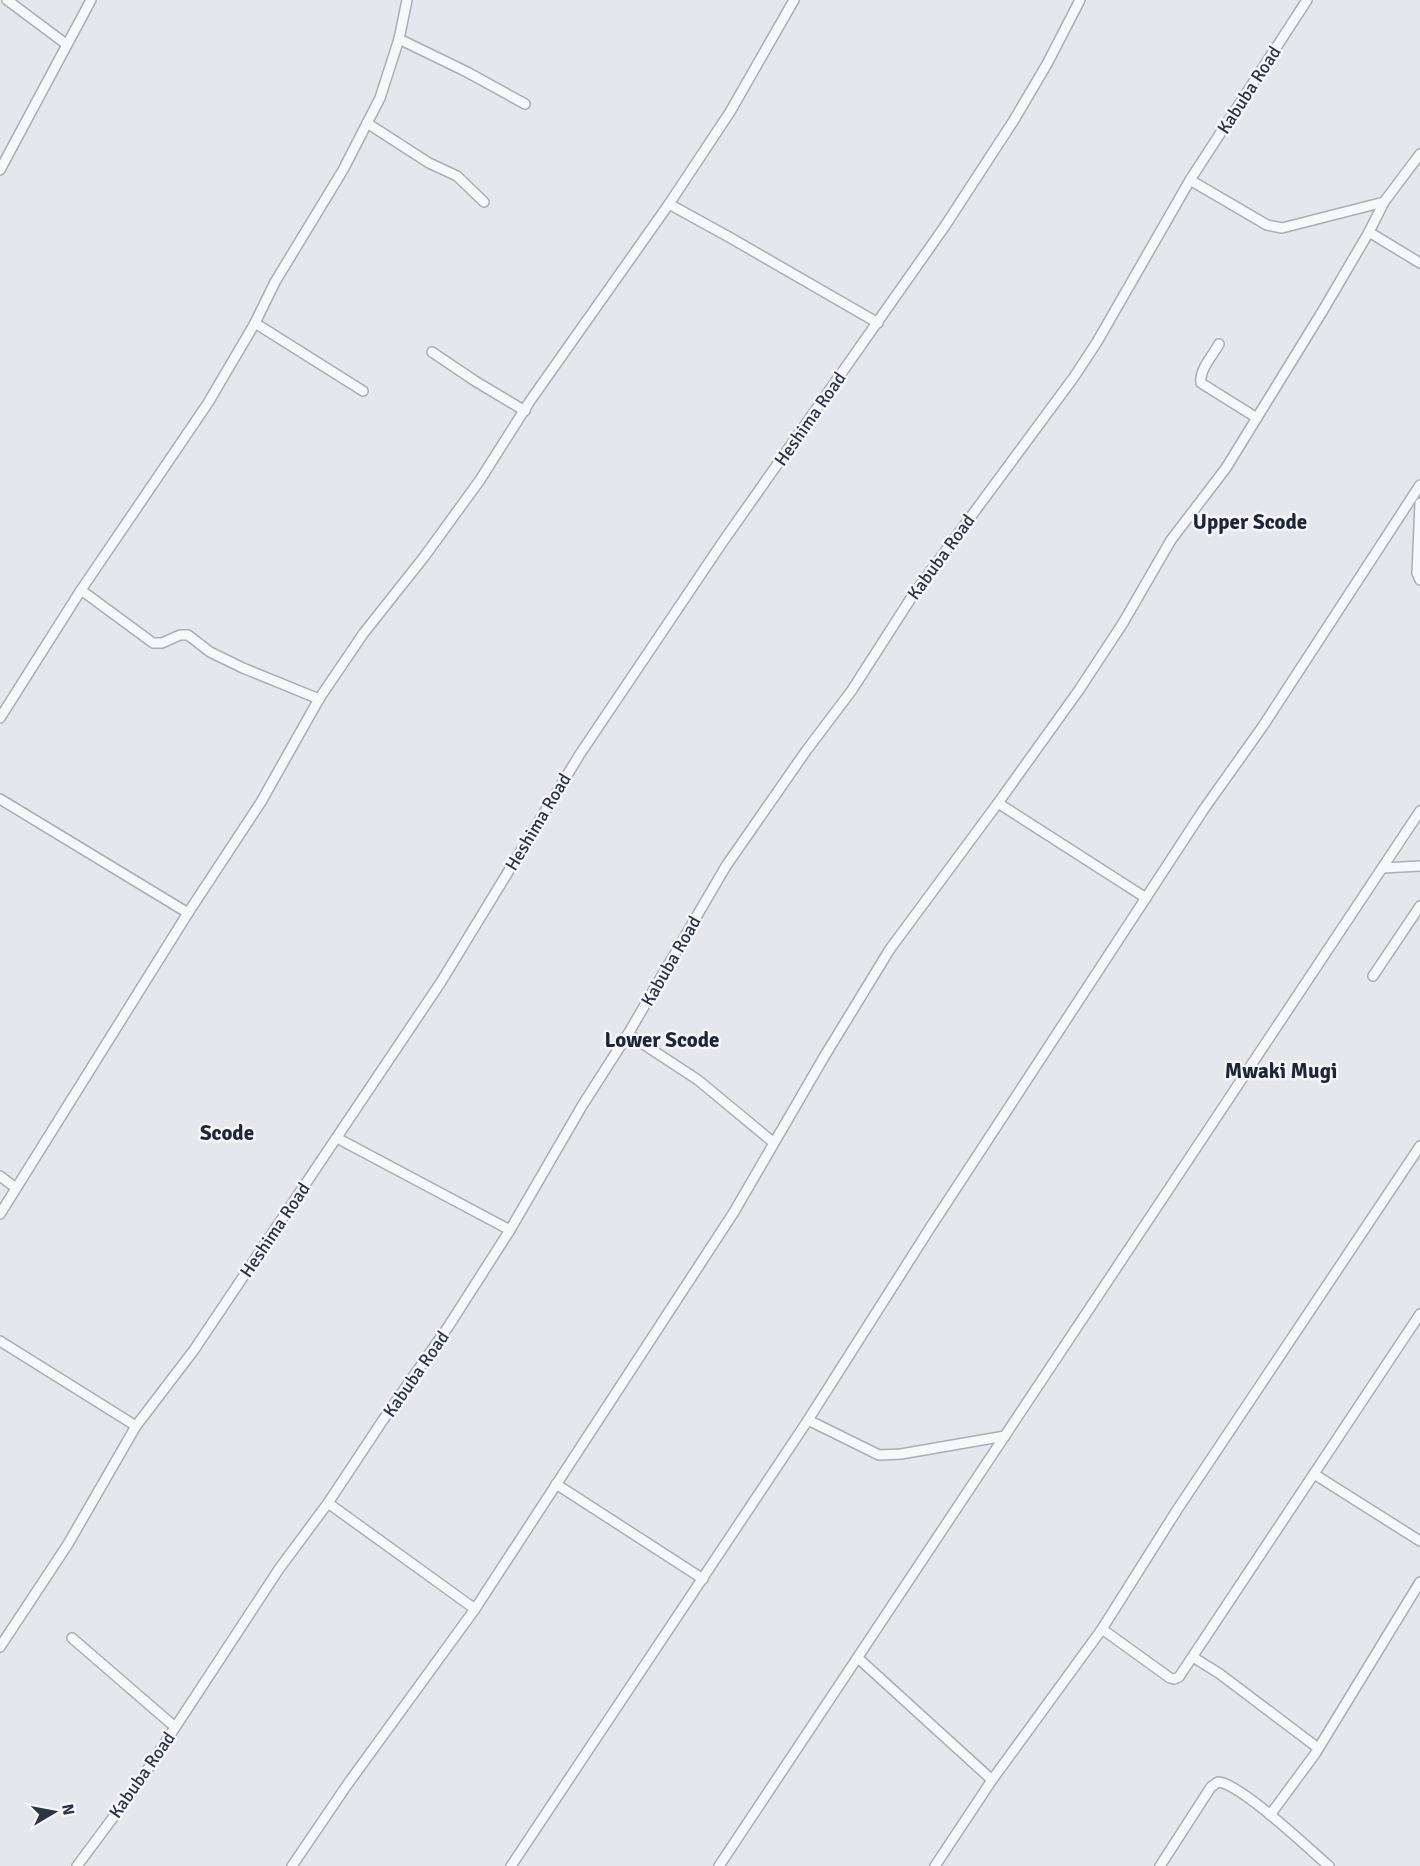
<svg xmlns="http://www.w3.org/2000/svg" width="1420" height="1866" viewBox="0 0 1420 1866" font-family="Signika,sans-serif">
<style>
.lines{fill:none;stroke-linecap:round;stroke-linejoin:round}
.street-casing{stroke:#a9aeb7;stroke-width:12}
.street{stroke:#f7f8fa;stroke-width:9}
.labels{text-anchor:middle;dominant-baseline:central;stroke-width:5;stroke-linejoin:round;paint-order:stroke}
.street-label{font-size:18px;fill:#2b3445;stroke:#f4f6f9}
.quarter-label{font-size:21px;font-weight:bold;fill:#1d2536;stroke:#f4f6f9}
</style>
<rect width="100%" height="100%" fill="#e4e7ec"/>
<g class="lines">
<g class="street-casing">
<g id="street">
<path d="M7 0 66 44"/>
<path d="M399 39 467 72 525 104"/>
<path d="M367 123 429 163 457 176 484 202"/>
<path d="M0 170 91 0"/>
<path d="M1190 180 1267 225 1282 228 1384 202"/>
<path d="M669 204 729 237 878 323"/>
<path d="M1369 232 1420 263"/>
<path d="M255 323 363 391"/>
<path d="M1219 344C1213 355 1199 370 1201 383L1257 418"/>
<path d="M432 352 475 381 525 411"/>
<path d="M1420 503 1417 573 1420 580"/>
<path d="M81 590 153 643H162L180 635H188L210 652 243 668 319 699"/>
<path d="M0 718 81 590 208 403 255 323 275 282 343 170 380 98 399 39 407 0"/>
<path d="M0 799 188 913"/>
<path d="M998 803 1146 898"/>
<path d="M1383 868 1420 866"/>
<path d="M1373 976 1420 906"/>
<path d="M628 1034 698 1080 774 1143"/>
<path d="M337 1138 510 1230"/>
<path d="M0 1176 16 1188"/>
<path d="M0 1214 188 913 261 802 319 699 363 634 424 557 480 480 530 401 669 204 730 112 794 0"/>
<path d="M0 1341 136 1426"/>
<path d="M808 1420 879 1455 901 1454 1005 1436"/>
<path d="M1314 1474 1420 1541"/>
<path d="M556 1484 703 1579"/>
<path d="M328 1503 475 1609"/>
<path d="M1102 1629 1170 1678 1174 1679 1179 1677 1420 1314"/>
<path d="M72 1638 175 1727"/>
<path d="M0 1647 68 1544 136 1426 194 1350 441 982 580 754 722 543 945 226 1014 120 1047 64 1080 0"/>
<path d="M1193 1657 1220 1674 1318 1748"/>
<path d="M858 1658 992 1780"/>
<path d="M1270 1815 1315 1754 1420 1582"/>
<path d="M77 1866 138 1784 279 1569 328 1503 383 1420 448 1327 510 1230 582 1106 628 1034 726 866 806 751 852 690 913 595 1074 377 1097 342 1190 180 1307 0"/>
<path d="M292 1866 347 1785 475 1609 734 1212 824 1057 890 949 998 803 1079 690 1123 623 1171 540 1226 468 1322 312 1369 232 1384 202 1420 154"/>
<path d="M511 1866 808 1420 930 1228 1204 809 1263 726 1420 485"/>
<path d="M719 1866 1420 811"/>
<path d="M935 1866 992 1780 1102 1629 1177 1510 1420 1146"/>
<path d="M1160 1866 1211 1787 1218 1782C1240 1783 1309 1849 1329 1866"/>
</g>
</g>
<use href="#street" class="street"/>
</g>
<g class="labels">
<g class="street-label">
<text transform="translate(1249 90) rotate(-57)">Kabuba Road</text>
<text transform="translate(810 419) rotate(-55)">Heshima Road</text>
<text transform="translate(941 557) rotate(-54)">Kabuba Road</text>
<text transform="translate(538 822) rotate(-59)">Heshima Road</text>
<text transform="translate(671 961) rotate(-60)">Kabuba Road</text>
<text transform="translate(275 1230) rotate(-56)">Heshima Road</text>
<text transform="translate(416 1374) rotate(-55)">Kabuba Road</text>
<text transform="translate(142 1775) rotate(-55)">Kabuba Road</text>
</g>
<g class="quarter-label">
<text x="1250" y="522">Upper Scode</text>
<text x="662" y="1040">Lower Scode</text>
<text x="1281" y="1071">Mwaki Mugi</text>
<text x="227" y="1133">Scode</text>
</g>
</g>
<g transform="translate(54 1812) rotate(80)" stroke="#f4f6f9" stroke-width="4.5" paint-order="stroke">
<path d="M0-4.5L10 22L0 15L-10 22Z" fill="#2b3445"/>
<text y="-9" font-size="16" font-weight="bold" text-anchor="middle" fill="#2b3445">N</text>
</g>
</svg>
